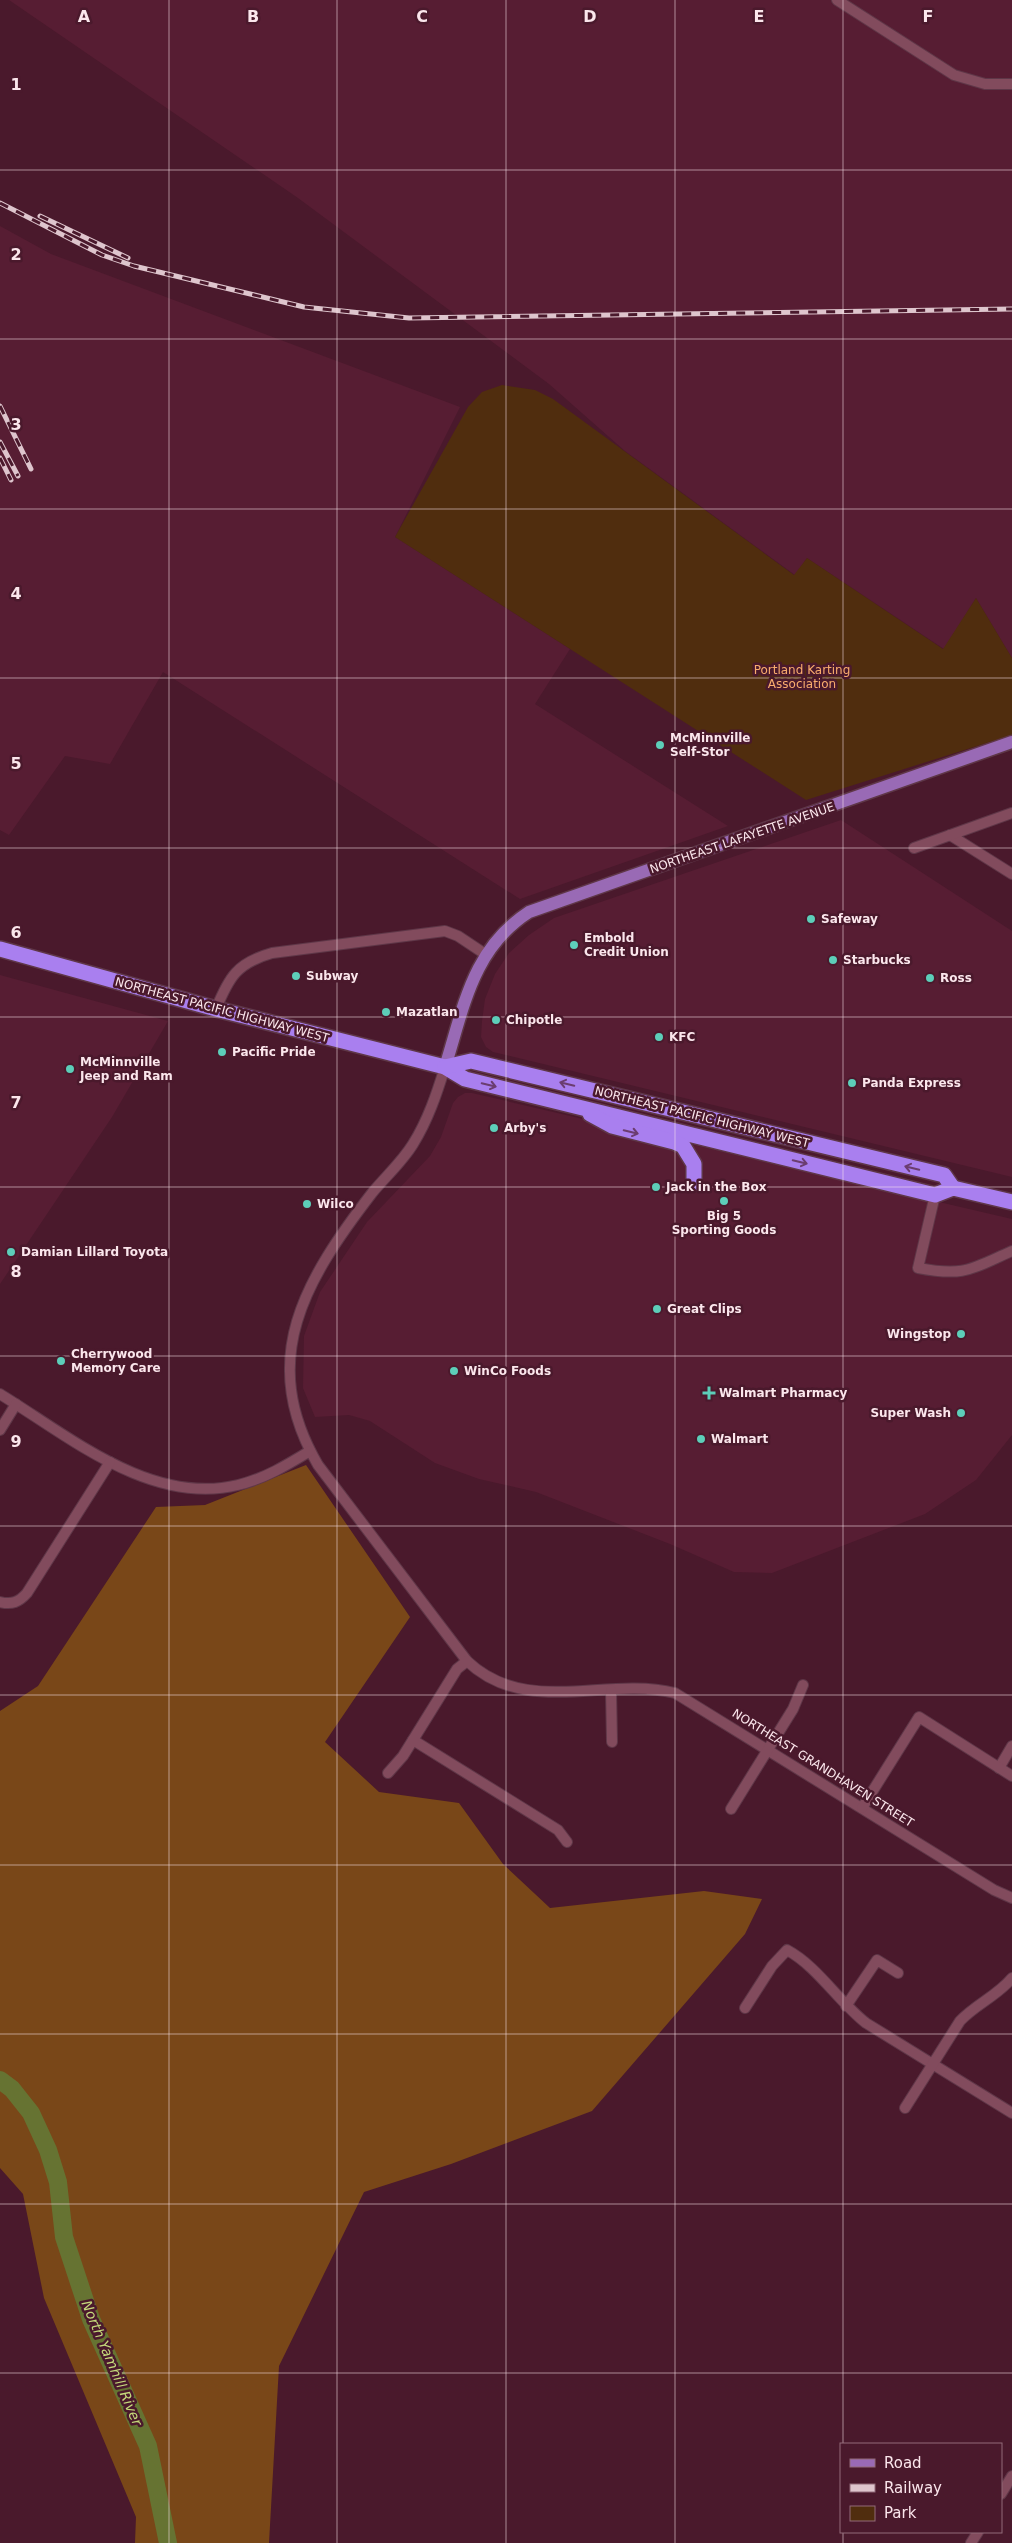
<svg xmlns="http://www.w3.org/2000/svg" width="1012" height="2543" viewBox="0 0 1012 2543" font-family="'DejaVu Sans',sans-serif">
<style>
.built{fill:#571d33}
.green{fill:#502d0e}
.forest{fill:#794718}
.lines{fill:none;stroke-linecap:round;stroke-linejoin:round}
.river{stroke:#667332;stroke-width:18}
.minor-casing{stroke:#5f3748;stroke-width:12}
.major-casing{stroke:#5f3748;stroke-width:15}
.highway-casing{stroke:#5f3748;stroke-width:18}
.minor{stroke:#824b5d;stroke-width:10}
.major{stroke:#996ab5;stroke-width:12}
.highway{stroke:#a97fef;stroke-width:15}
.rail-casing{stroke:#dec5cd;stroke-width:5}
.rail{stroke:#4a192c;stroke-width:3;stroke-dasharray:9;stroke-linecap:butt}
.oneway{stroke:#6b3d70}
.grid{fill:none;stroke:#fbe6ec;stroke-width:1;stroke-opacity:0.55}
.poi-dot{fill:#5dceb9;stroke:#4a192c;stroke-width:2}
.labels{text-anchor:middle;dominant-baseline:central;stroke-width:5;stroke-linejoin:round;paint-order:stroke}
.park-label{font-size:12px;fill:#f9ac6d;stroke:#4a192c}
.poi-label{font-size:12px;font-weight:bold;fill:#fbe6ec;stroke:#4a192c;text-anchor:start}
.street-label{font-size:12px;fill:#fbe6ec;stroke:#4a192c}
.water-label{font-size:14px;font-style:italic;fill:#c4d97b;stroke:#4a192c}
.grid-label{font-size:16px;text-anchor:middle;font-weight:bold;fill:#fbe6ec;stroke:#4a192c;stroke-width:5;stroke-linejoin:round;paint-order:stroke}
</style>
<rect width="100%" height="100%" fill="#4a192c"/>
<g class="built">
<path d="M9 0H1012V658L976 598 944 649 807 558 795 575 625 451 549 384 298 198Z"/>
<path d="M0 226 51 254 460 407 395 537 570 649 535 704 728 826 520 899 163 672 110 764 65 756 9 835 0 830Z"/>
<path d="M841 820 1012 931V1177L493 1052 486 1047 481 1037 482 1021 485 999 495 974 509 953 529 935 554 918Z"/>
<path d="M0 975 168 1021 112 1117 0 1284Z"/>
<path d="M465 1093H472L1012 1219V1435L976 1480 925 1514 772 1573 734 1572 670 1544 536 1492 479 1479 435 1463 370 1421 349 1415 315 1417 303 1388 304 1336 320 1292 367 1222 430 1156 441 1137 453 1103 458 1097Z"/>
</g>
<path class="green" d="M502 385 535 390 553 399 794 575 807 558 943 649 976 598 1012 658V735L806 800 395 537 468 407 482 392Z"/>
<path class="forest" d="M306 1465 410 1617 325 1742 379 1792 459 1803 503 1864 550 1908 704 1891 762 1899 745 1934 592 2111 451 2164 364 2192 279 2366 269 2543H135L136 2517 44 2298 23 2194 0 2168V1711L38 1686 156 1507 205 1505Z"/>
<g class="lines">
<path class="river" d="M0 2080 12 2089 31 2113 48 2150 58 2182 64 2237 91 2319 148 2446 168 2543"/>
<g class="minor-casing">
<g id="minor">
<path d="M837 0 954 75 985 84H1012"/>
<path d="M950 835 1012 874"/>
<path d="M914 848 1012 813"/>
<path d="M216 1009C229 977 237 963 272 953L445 931 458 936 485 954"/>
<path d="M445 1067C437 1093 428 1120 413 1144 402 1162 386 1176 372 1193 306 1279 256 1359 318 1465L467 1661C526 1717 604 1676 675 1693L994 1890 1012 1898"/>
<path d="M935 1195 918 1268C965 1277 971 1269 1012 1251"/>
<path d="M0 1394C70 1437 151 1506 238 1485 264 1479 287 1465 310 1451"/>
<path d="M0 1430 16 1404"/>
<path d="M0 1602C12 1605 19 1602 27 1593L110 1462"/>
<path d="M611 1690 612 1742"/>
<path d="M413 1740 558 1830 567 1842"/>
<path d="M999 1768 1012 1746"/>
<path d="M388 1773 403 1756 457 1669 467 1661"/>
<path d="M862 1808 919 1717 1012 1776"/>
<path d="M731 1809 793 1709 803 1685"/>
<path d="M846 2006 877 1960 898 1973"/>
<path d="M745 2008 772 1966 787 1950C817 1966 839 2002 866 2023L1012 2113"/>
<path d="M905 2108 960 2021C976 2004 997 1996 1012 1978"/>
<path d="M1001 2494 1012 2476"/>
<path d="M971 2543 978 2532"/>
</g>
</g>
<g class="major-casing">
<path id="major" d="M445 1067C464 1007 472 949 529 912L1012 742"/>
</g>
<g class="highway-casing">
<g id="highway">
<path d="M0 949 216 1009 445 1067 465 1079 935 1195 953 1188 1012 1202"/>
<path d="M445 1067 471 1061 944 1175 953 1188"/>
<path d="M590 1114 612 1126 674 1142 683 1146 694 1164V1183"/>
</g>
</g>
<use href="#minor" class="minor"/>
<use href="#major" class="major"/>
<use href="#highway" class="highway"/>
<g class="rail-casing">
<g id="rail">
<path d="M0 203 102 255 134 266 304 307 409 318 1012 309"/>
<path d="M40 216 128 258"/>
<path d="M0 406 31 469"/>
<path d="M0 442 18 476"/>
<path d="M0 458 11 480"/>
</g>
</g>
<use href="#rail" class="rail"/>
</g>
<defs><path id="oneway-shaft" d="M-6 0H5M1.5-3L5.5 0L1.5 3" fill="none" stroke-width="1.6" stroke-linecap="round" stroke-linejoin="round" transform="scale(1.25)"/></defs>
<g class="oneway">
<use href="#oneway-shaft" transform="translate(567 1084) rotate(-166)"/>
<use href="#oneway-shaft" transform="translate(489 1085) rotate(13)"/>
<use href="#oneway-shaft" transform="translate(631 1132) rotate(13)"/>
<use href="#oneway-shaft" transform="translate(800 1162) rotate(14)"/>
<use href="#oneway-shaft" transform="translate(912 1168) rotate(-166)"/>
</g>
<path class="grid" d="M169 0V2543M337 0V2543M506 0V2543M675 0V2543M843 0V2444M0 170H1012M0 339H1012M0 509H1012M0 678H1012M0 848H1012M0 1017H1012M0 1187H1012M0 1356H1012M0 1526H1012M0 1695H1012M0 1865H1012M0 2034H1012M0 2204H1012M0 2373H1012M843 2532V2543"/>
<g class="poi-dot">
<circle cx="660" cy="745" r="5"/>
<circle cx="811" cy="919" r="5"/>
<circle cx="574" cy="945" r="5"/>
<circle cx="833" cy="960" r="5"/>
<circle cx="296" cy="976" r="5"/>
<circle cx="930" cy="978" r="5"/>
<circle cx="386" cy="1012" r="5"/>
<circle cx="496" cy="1020" r="5"/>
<circle cx="659" cy="1037" r="5"/>
<circle cx="222" cy="1052" r="5"/>
<circle cx="70" cy="1069" r="5"/>
<circle cx="852" cy="1083" r="5"/>
<circle cx="494" cy="1128" r="5"/>
<circle cx="656" cy="1187" r="5"/>
<circle cx="724" cy="1201" r="5"/>
<circle cx="307" cy="1204" r="5"/>
<circle cx="11" cy="1252" r="5"/>
<circle cx="657" cy="1309" r="5"/>
<circle cx="961" cy="1334" r="5"/>
<circle cx="61" cy="1361" r="5"/>
<circle cx="454" cy="1371" r="5"/>
<path d="M706.5 1385.5h5v5h5v5h-5v5h-5v-5h-5v-5h5z"/>
<circle cx="961" cy="1413" r="5"/>
<circle cx="701" cy="1439" r="5"/>
</g>
<g class="labels">
<g class="park-label">
<text x="802" y="670">Portland Karting<tspan x="802" dy="14">Association</tspan></text>
</g>
<g class="poi-label">
<text x="670" y="738">McMinnville<tspan x="670" dy="14">Self-Stor</tspan></text>
<text x="821" y="919">Safeway</text>
<text x="584" y="938">Embold<tspan x="584" dy="14">Credit Union</tspan></text>
<text x="843" y="960">Starbucks</text>
<text x="306" y="976">Subway</text>
<text x="940" y="978">Ross</text>
<text x="396" y="1012">Mazatlan</text>
<text x="506" y="1020">Chipotle</text>
<text x="669" y="1037">KFC</text>
<text x="232" y="1052">Pacific Pride</text>
<text x="80" y="1062">McMinnville<tspan x="80" dy="14">Jeep and Ram</tspan></text>
<text x="862" y="1083">Panda Express</text>
<text x="504" y="1128">Arby's</text>
<text x="666" y="1187">Jack in the Box</text>
<text x="317" y="1204">Wilco</text>
<text x="724" y="1216" text-anchor="middle">Big 5<tspan x="724" dy="14">Sporting Goods</tspan></text>
<text x="21" y="1252">Damian Lillard Toyota</text>
<text x="667" y="1309">Great Clips</text>
<text x="951" y="1334" text-anchor="end">Wingstop</text>
<text x="71" y="1354">Cherrywood<tspan x="71" dy="14">Memory Care</tspan></text>
<text x="464" y="1371">WinCo Foods</text>
<text x="719" y="1393">Walmart Pharmacy</text>
<text x="951" y="1413" text-anchor="end">Super Wash</text>
<text x="711" y="1439">Walmart</text>
</g>
<g class="street-label">
<text transform="translate(742 838) rotate(-19)">NORTHEAST LAFAYETTE AVENUE</text>
<text transform="translate(222 1010) rotate(15)">NORTHEAST PACIFIC HIGHWAY WEST</text>
<text transform="translate(702 1117) rotate(14)">NORTHEAST PACIFIC HIGHWAY WEST</text>
<text transform="translate(823 1768) rotate(32)">NORTHEAST GRANDHAVEN STREET</text>
</g>
<g class="water-label">
<text transform="translate(112 2363) rotate(67)">North Yamhill River</text>
</g>
</g>
<g class="grid-label">
<text x="84" y="22">A</text>
<text x="253" y="22">B</text>
<text x="422" y="22">C</text>
<text x="590" y="22">D</text>
<text x="759" y="22">E</text>
<text x="928" y="22">F</text>
<text x="16" y="90">1</text>
<text x="16" y="260">2</text>
<text x="16" y="430">3</text>
<text x="16" y="599">4</text>
<text x="16" y="769">5</text>
<text x="16" y="938">6</text>
<text x="16" y="1108">7</text>
<text x="16" y="1277">8</text>
<text x="16" y="1447">9</text>
</g>
<rect x="840" y="2443" width="162" height="90" fill="#4a192c" stroke="#916b79"/>
<rect x="850" y="2459" width="25" height="8" fill="#996ab5" stroke="#916b79"/>
<text x="884" y="2468" font-size="15" fill="#fbe6ec">Road</text>
<rect x="850" y="2484" width="25" height="8" fill="#dec5cd" stroke="#916b79"/>
<text x="884" y="2493" font-size="15" fill="#fbe6ec">Railway</text>
<rect x="850" y="2506" width="25" height="15" fill="#502d0e" stroke="#916b79"/>
<text x="884" y="2518" font-size="15" fill="#fbe6ec">Park</text>
</svg>
